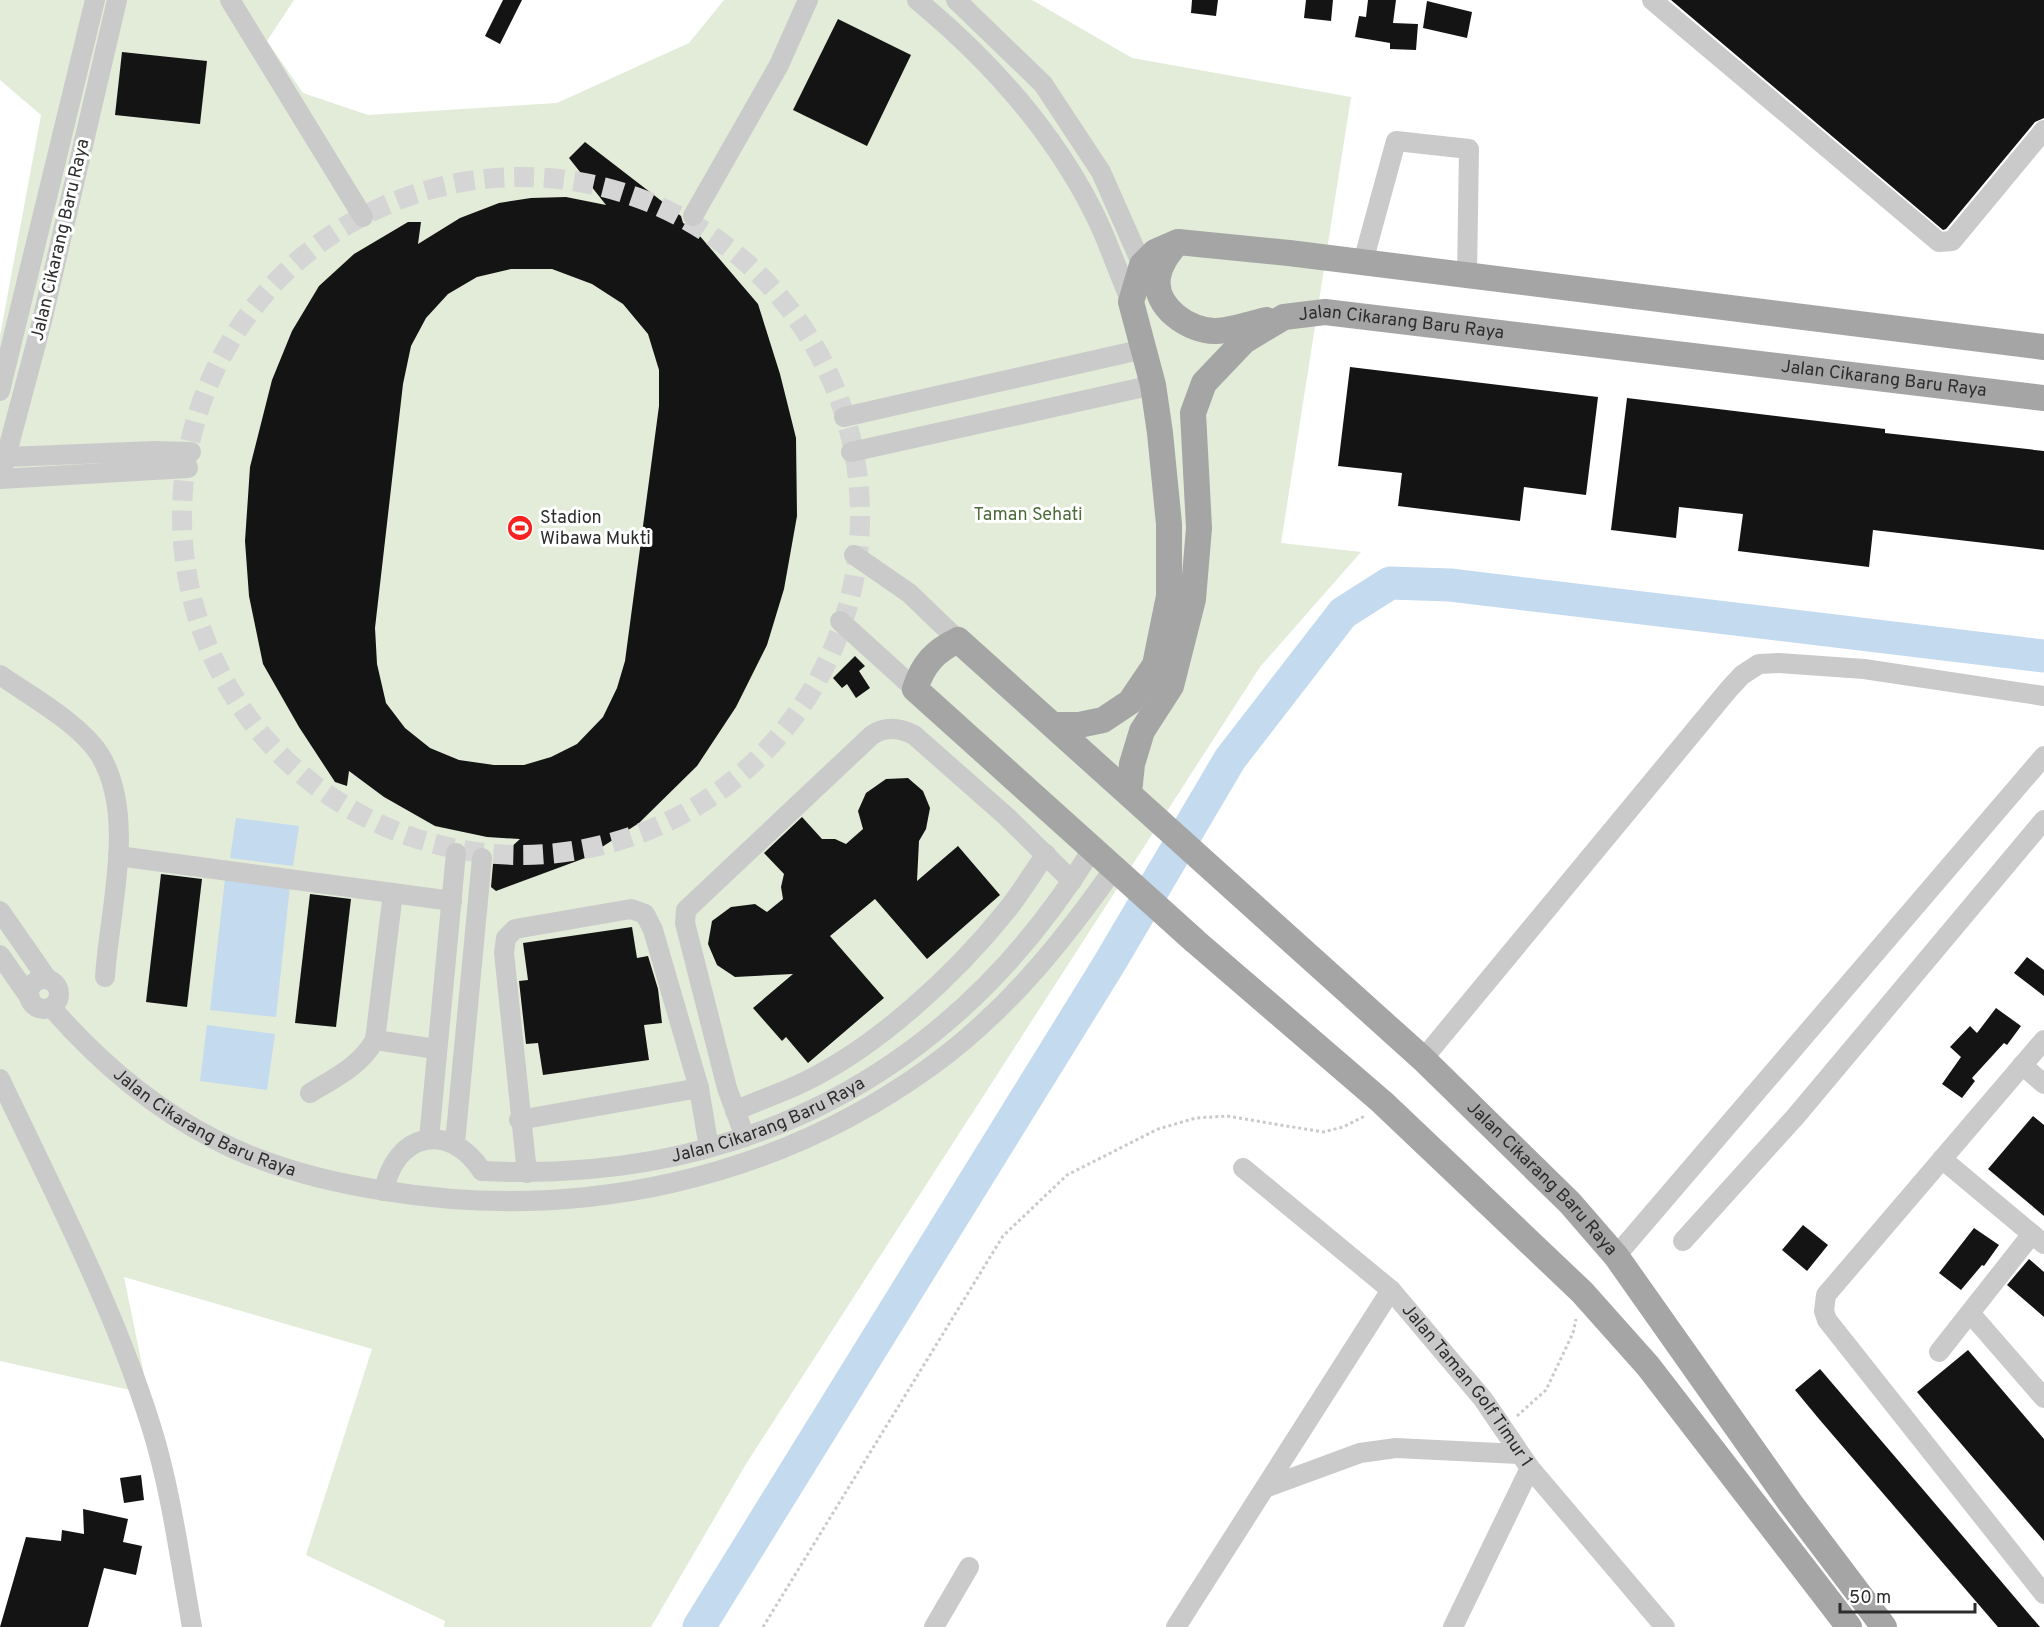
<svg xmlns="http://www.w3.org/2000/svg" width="2044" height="1627" viewBox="0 0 2044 1627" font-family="Overpass,sans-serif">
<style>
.green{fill:#e2ecd9}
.water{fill:#c4daee}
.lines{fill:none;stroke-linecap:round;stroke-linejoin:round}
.river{stroke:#c4daee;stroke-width:33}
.building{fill:#141414;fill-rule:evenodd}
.minor-tunnel{stroke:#d5d5d5;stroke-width:20;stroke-dasharray:20 10;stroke-linecap:butt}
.path{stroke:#cacaca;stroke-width:3;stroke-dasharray:3 3;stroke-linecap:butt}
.minor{stroke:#cacaca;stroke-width:20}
.major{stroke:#a5a5a5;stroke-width:26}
.labels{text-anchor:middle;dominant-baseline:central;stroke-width:6;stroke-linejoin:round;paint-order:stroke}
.street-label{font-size:18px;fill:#2d2d2d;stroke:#fff}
.park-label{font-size:18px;fill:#4b6d37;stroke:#fff}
.poi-label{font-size:18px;fill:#2d2d2d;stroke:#fff;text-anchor:start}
</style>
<rect width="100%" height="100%" fill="#fff"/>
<path class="green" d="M0 0H294L267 41 303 93 368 115 557 103 689 43 724 0H1032L1132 58 1351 97 1281 543 1361 552 1260 667 746 1464 651 1627H444L445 1621 306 1555 372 1349 124 1277 148 1394 0 1361V336L41 115 0 80Z"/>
<g class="water">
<path d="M236 818 299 826 293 866 230 858Z"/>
<path d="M225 879 290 886 276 1017 210 1010Z"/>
<path d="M207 1025 275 1034 267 1090 200 1081Z"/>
</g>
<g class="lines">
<path class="river" d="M699 1627 1109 964 1230 759 1343 613 1390 583 1450 585 2044 656"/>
</g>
<g class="building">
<path d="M503 0H522L500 44 485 36Z"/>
<path d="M1192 0H1218L1216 16 1191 13Z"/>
<path d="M1306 0H1333L1331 21 1304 18Z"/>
<path d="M1368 0H1396L1393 23 1418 24 1416 50 1390 49V43L1355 37 1359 16 1366 17Z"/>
<path d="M1671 0H2044V118L2035 122 1946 229 1943 230Z"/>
<path d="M1427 1 1472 12 1467 38 1423 28Z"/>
<path d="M838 19 911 55 867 146 793 110Z"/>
<path d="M122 52 207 61 200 124 115 115Z"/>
<path d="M585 142 681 216 683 223 693 228 758 304 780 374 796 438 797 516 784 589 767 645 736 707 697 766 639 823 585 858 496 891 491 887 493 864 520 839 487 837 435 826 384 797 349 771 347 786 335 782 299 727 263 664 249 596 245 541 250 467 272 380 292 331 319 286 354 254 408 222H421L418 244 460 218 499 203 531 198 566 197 606 205 569 158ZM511 269H552L592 284 623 304 648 334 659 370V406L625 661 617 688 603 717 577 744 551 757 524 765H494L459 760 430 748 405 728 386 703 377 664 375 628 403 384 411 346 426 318 448 294 477 277Z"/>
<path d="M1350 367 1598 397 1586 495 1524 487 1520 521 1398 506 1402 473 1338 466Z"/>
<path d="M1627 398 1885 429V433L2044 451V550L1873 530 1869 567 1738 551 1743 514 1679 507 1676 538 1611 530Z"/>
<path d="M855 656 865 666 859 671 870 688 856 698 847 684 842 688 833 678Z"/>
<path d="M908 778 923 791 930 808 926 829 919 841 917 881 958 846 1000 895 927 959 875 899 830 936 884 998 808 1063 786 1037 782 1041 753 1008 793 974 735 977 717 965 708 944 712 921 731 907 755 904 767 912 783 899 781 887 784 874 764 853 802 817 822 839H835L846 844 863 829 858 811 866 793 886 779Z"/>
<path d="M161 874 202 879 187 1007 146 1002Z"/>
<path d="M310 894 351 899 336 1027 295 1023Z"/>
<path d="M632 927 637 958 648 956 658 989 662 1023 644 1025 649 1060 543 1075 538 1043 526 1044 519 981 528 980 523 943Z"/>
<path d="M2027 957 2044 970V996L2014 973Z"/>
<path d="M1996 1008 2021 1026 2007 1045 2004 1043 1972 1078 1975 1081 1962 1098 1942 1084 1961 1057 1950 1047 1970 1026 1977 1033Z"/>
<path d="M2033 1116 2044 1125V1216L1988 1169Z"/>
<path d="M1803 1225 1828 1245 1807 1271 1782 1250Z"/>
<path d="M1974 1228 1999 1245 1984 1266 1982 1265 1961 1290 1939 1273Z"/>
<path d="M2029 1259 2044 1272V1317L2007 1285Z"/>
<path d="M1968 1350 2044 1439V1541L1917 1392Z"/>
<path d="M1820 1369 1926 1493 2040 1627H1998L1819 1419 1795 1390Z"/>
<path d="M141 1475 144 1500 124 1503 120 1478Z"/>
<path d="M83 1509 128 1519 123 1542 142 1546 136 1575 104 1568 88 1627H0L26 1537 61 1541 62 1530 84 1534Z"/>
</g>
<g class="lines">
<circle class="minor-tunnel" cx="521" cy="516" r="339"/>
<g class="path">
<path d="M1517 1416 1546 1390 1573 1333 1576 1319"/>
<path d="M763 1627 1003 1236 1067 1175 1158 1129 1196 1118 1227 1116 1323 1132 1343 1127 1365 1116"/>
</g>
<g class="minor">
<path d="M117 0 41 325 0 479 188 468"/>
<path d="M230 0 363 217"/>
<path d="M917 0C993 63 1061 139 1102 230 1112 254 1121 278 1131 302"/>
<path d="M956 0 1043 84 1101 172 1142 265"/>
<path d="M1652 0 1939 242 1952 241 2044 130"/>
<path d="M693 216 779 65 808 0"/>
<path d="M1363 262 1396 141 1469 149 1467 275"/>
<path d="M0 391 95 0"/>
<path d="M844 417 1144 349"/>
<path d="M851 452 1153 385"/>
<path d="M0 454 7 457 154 451 191 452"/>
<path d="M854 555 909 593 958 640"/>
<path d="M840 621 915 689"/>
<path d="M0 675C30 696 81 724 100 755 137 817 109 910 105 977"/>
<path d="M118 856 452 901"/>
<path d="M0 911 48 980"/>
<path d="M0 955 30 998"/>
<circle cx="44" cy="994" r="15"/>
<path id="s1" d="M51 1007C98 1061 150 1106 214 1139 268 1167 326 1182 386 1191 576 1222 772 1181 930 1067 1005 1013 1062 943 1115 867"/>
<path d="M375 1040 436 1049"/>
<path d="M2044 1040 1826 1295 1824 1311 1827 1320 2044 1594"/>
<path d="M1423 1059 1729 689 1742 675 1759 664 1779 663 1864 669 2044 696"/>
<path d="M2022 1065 2044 1084"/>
<path d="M0 1079C54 1193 113 1305 151 1426 171 1489 180 1561 192 1627"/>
<path d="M310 1093C335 1078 360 1066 375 1040L393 893"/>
<path d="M735 1111C757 1101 781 1093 802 1083 877 1047 955 975 1007 910 1021 893 1033 872 1046 854"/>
<path d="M519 1120 699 1088"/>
<path d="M745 1137 727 1088 685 923 686 910 872 735C885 726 900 728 914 735L1007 817 1072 881"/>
<path d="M429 1139 456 853"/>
<path d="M455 1143 482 858"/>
<path d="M1942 1159 2044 1244"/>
<path id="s2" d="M1243 1168 1391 1290 1483 1399 1530 1468 1665 1627"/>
<path id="s3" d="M482 1171C745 1184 955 1072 1093 848"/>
<path d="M527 1173 504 953 506 938 515 929 631 909 645 914 653 930 699 1088 709 1148"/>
<path d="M384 1191C395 1133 448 1120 482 1171"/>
<path d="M1683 1241 1796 1116 2044 820"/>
<path d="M1616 1256 2044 756"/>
<path d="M1970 1313 2044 1398"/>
<path d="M1939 1352 2032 1234"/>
<path d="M1265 1488 1360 1453 1396 1448 1519 1454"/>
<path d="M934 1627 969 1567"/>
<path d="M1176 1627 1391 1290"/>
<path d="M1453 1627 1530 1468"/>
</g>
<g class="major">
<path d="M1175 245C1167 255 1160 264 1158 277 1153 307 1190 332 1216 331 1232 330 1250 324 1266 320"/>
<path d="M1053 725H1079L1103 720 1130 702 1155 665 1169 596V524L1160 433 1153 385 1131 302 1142 265 1155 252 1178 242 1289 253 2044 347"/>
<path id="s4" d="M1129 793 1132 764 1142 731 1171 686 1193 599 1199 528 1193 413 1204 383 1244 341 1284 317 1325 312 2044 398"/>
<path id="s5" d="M1849 1627 1648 1366 1582 1292 1382 1102 1196 942 915 689C923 664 935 651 958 640L1423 1059 1570 1203 1616 1256 1791 1504 1884 1627"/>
</g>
</g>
<defs>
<g id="stadium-disc" transform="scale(1.35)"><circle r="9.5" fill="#f42320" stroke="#fff"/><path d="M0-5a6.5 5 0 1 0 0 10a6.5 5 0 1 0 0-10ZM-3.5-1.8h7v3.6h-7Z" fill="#fff"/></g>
</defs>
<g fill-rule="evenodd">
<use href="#stadium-disc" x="520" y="528"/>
</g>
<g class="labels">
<g class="street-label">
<text transform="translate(61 240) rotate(-77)">Jalan Cikarang Baru Raya</text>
<text stroke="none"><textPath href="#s4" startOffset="648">Jalan Cikarang Baru Raya</textPath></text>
<text stroke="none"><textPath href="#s4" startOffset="1134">Jalan Cikarang Baru Raya</textPath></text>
<text stroke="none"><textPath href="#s3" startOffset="294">Jalan Cikarang Baru Raya</textPath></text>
<text stroke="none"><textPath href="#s1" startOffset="195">Jalan Cikarang Baru Raya</textPath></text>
<text stroke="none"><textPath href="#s5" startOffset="2190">Jalan Cikarang Baru Raya</textPath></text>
<text stroke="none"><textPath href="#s2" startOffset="314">Jalan Taman Golf Timur 1</textPath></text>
</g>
<g class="park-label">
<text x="1028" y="515">Taman Sehati</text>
</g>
<g class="poi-label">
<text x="540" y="518">Stadion<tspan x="540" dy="21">Wibawa Mukti</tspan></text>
</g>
</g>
<path d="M1840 1603v9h135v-9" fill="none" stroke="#2d2d2d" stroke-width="3"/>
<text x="1849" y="1603" font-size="18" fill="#2d2d2d" stroke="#ffffff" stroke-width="4.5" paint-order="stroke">50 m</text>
</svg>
